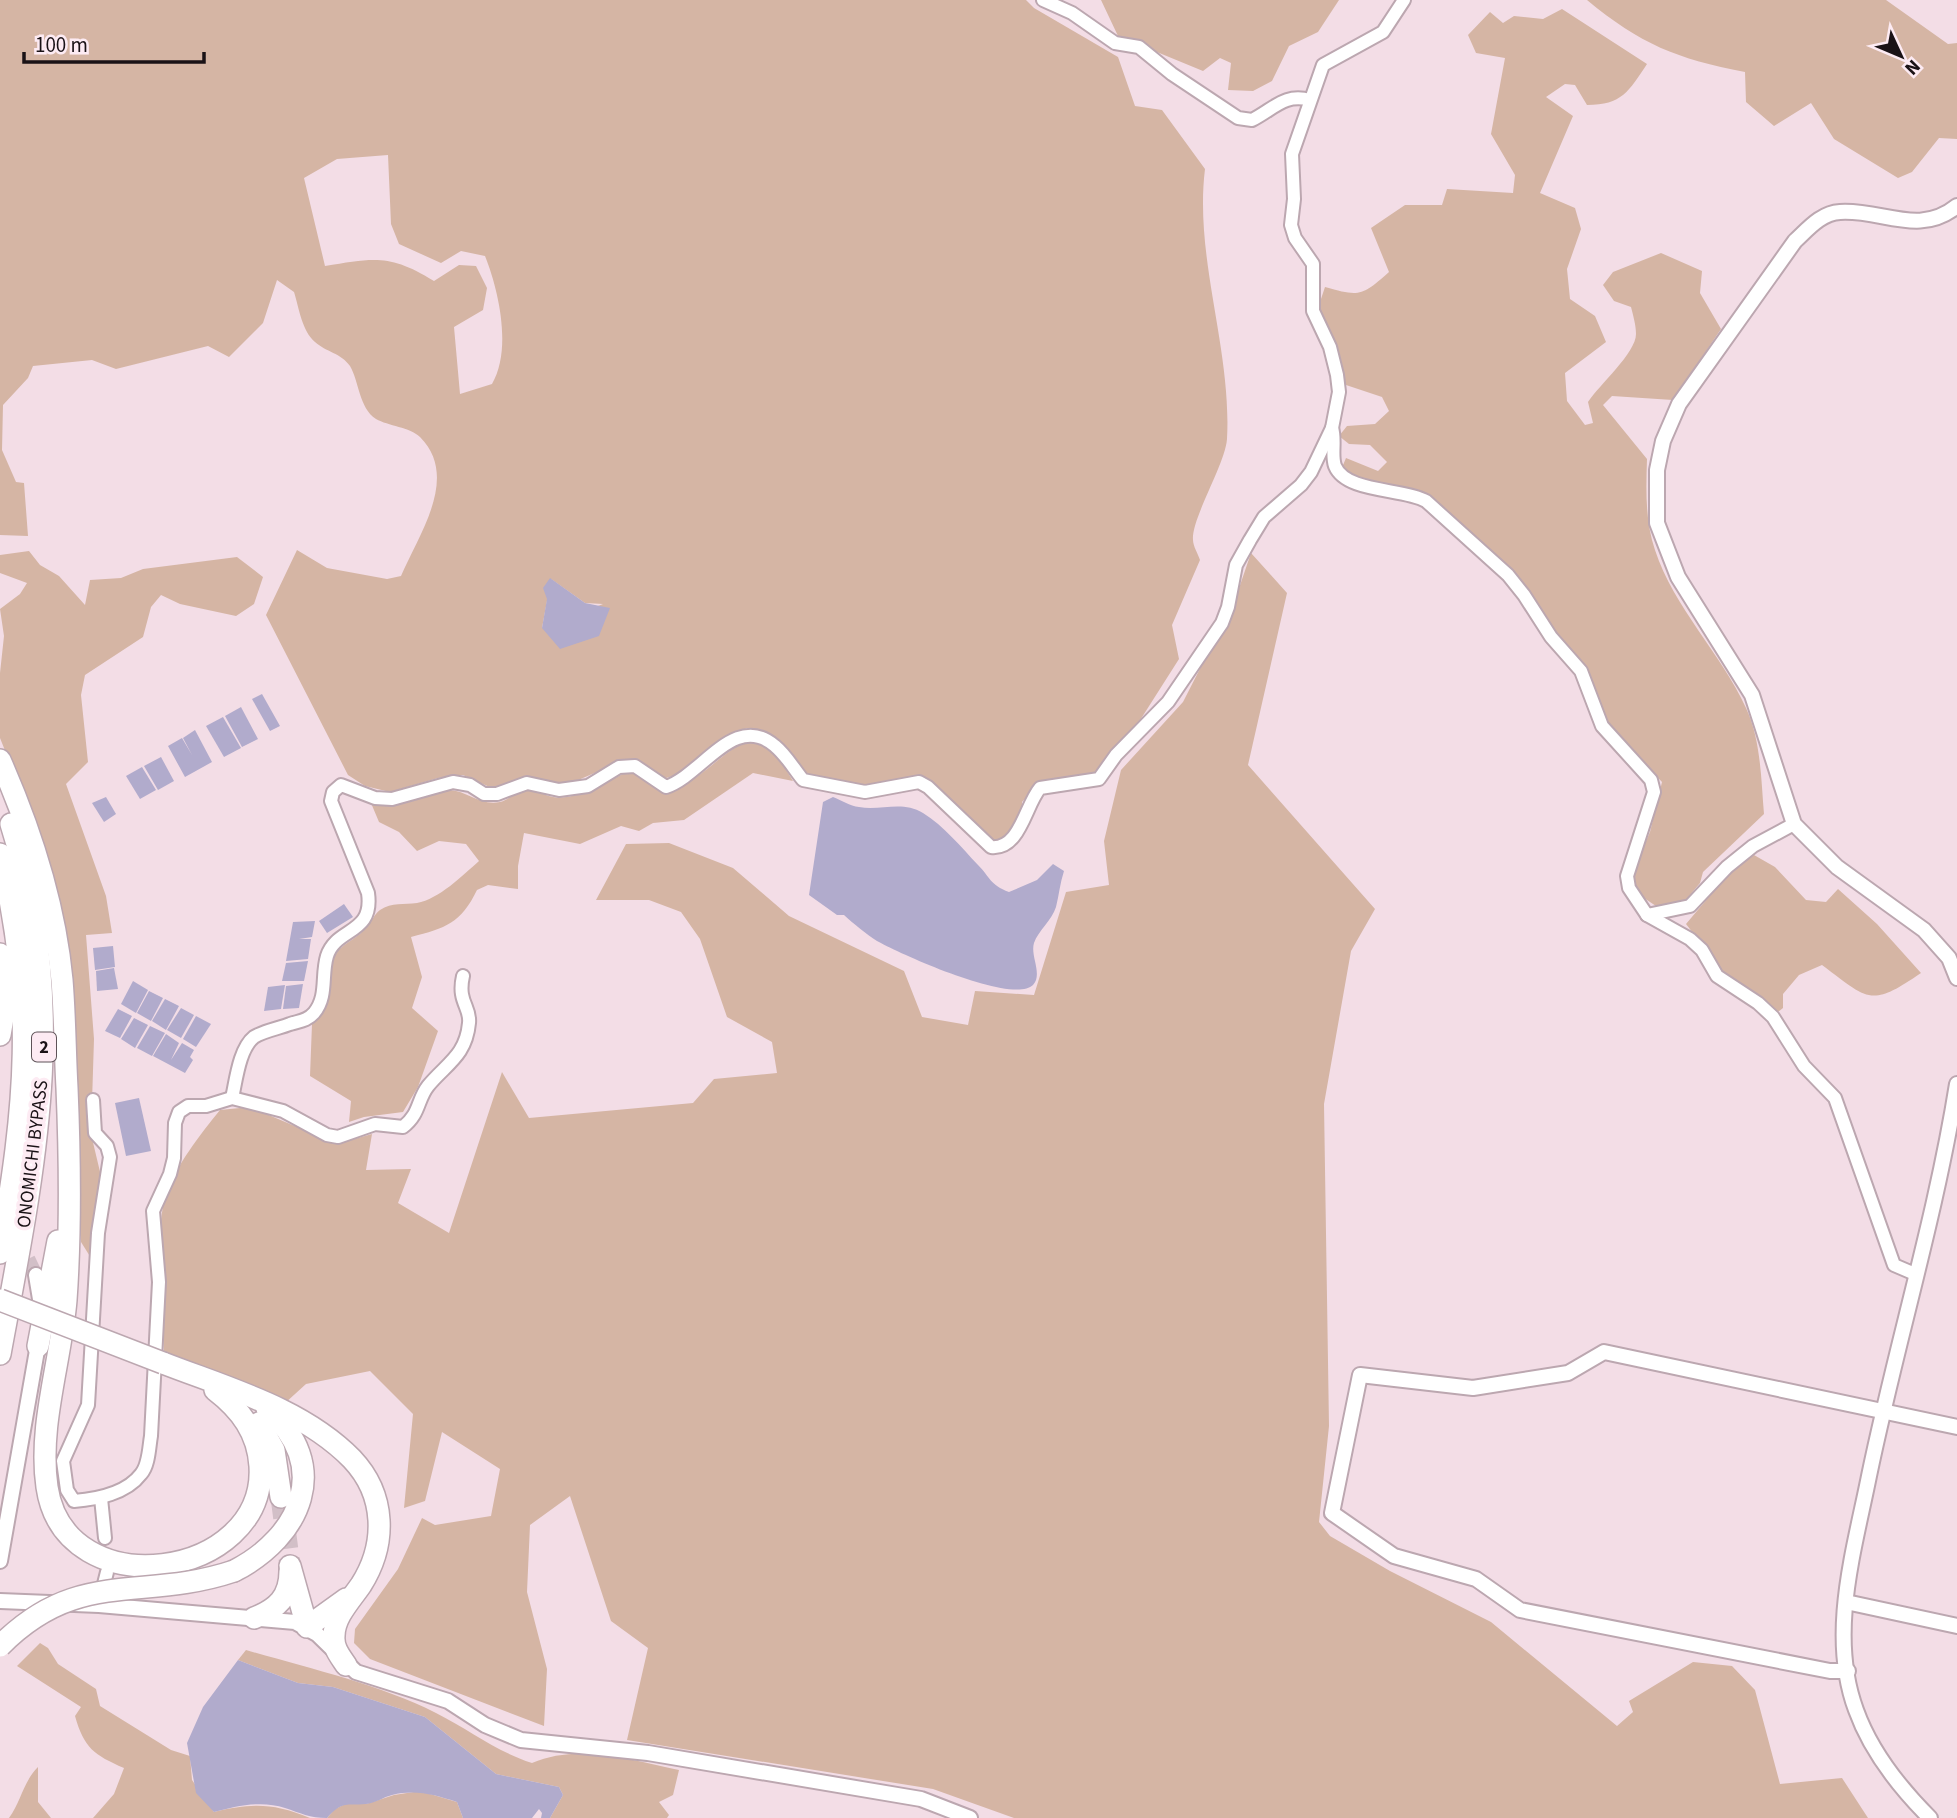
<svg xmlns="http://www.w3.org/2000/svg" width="1957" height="1818" viewBox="0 0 1957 1818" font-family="'Source Sans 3',sans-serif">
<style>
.green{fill:#d5b5a4;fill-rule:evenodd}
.water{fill:#b1abcc}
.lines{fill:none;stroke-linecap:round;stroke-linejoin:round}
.tertiary-tunnel{stroke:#d2bfc7;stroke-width:14;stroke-dasharray:14 7;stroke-linecap:butt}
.motorway-tunnel{stroke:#d2bfc7;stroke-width:21;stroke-dasharray:21 10;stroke-linecap:butt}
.minor-casing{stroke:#bca7b0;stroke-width:16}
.tertiary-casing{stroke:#bca7b0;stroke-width:18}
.motorway-casing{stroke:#bca7b0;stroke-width:24}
.minor{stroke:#fff;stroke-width:12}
.tertiary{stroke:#fff;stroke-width:14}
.motorway{stroke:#fff;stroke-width:21}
.motorway-bridge-casing{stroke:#bca7b0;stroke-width:24;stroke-linecap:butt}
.motorway-bridge{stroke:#fff;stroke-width:21}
.labels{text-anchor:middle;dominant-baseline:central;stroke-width:7;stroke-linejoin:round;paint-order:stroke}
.shield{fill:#fdebf3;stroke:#5e5358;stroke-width:2}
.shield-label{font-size:18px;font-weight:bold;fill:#1a1216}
.street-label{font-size:19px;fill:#1a1216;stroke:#fdebf3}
</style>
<rect width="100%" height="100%" fill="#f3dde6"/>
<g class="green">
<path d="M0 0H1026L1034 8 1118 57 1135 106 1162 110 1205 169C1194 259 1232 349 1227 439 1225 465 1191 519 1193 540 1193 546 1198 554 1200 560L1172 625 1179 659 1137 725 1109 753 1096 773 1042 781 1022 802 1023 815 1002 845 988 842 923 777 862 789 805 776 765 734 747 728 711 746 685 772 663 779 627 759 569 784H548L531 777 494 789 463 775 438 778 390 792 365 786 348 775 266 615 297 550 327 568 387 579 401 576C419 534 460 477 420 437 410 427 388 426 376 419 359 408 359 381 350 366 341 353 326 352 315 342 302 331 299 308 294 292L277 280 263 323 229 357 208 346 116 369 92 360 33 366 28 378 3 405 2 450 16 482 24 483 28 536 0 535ZM388 155 391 224 399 244 441 263 461 251 485 256C499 291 512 350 492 384L460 394 454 327 483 310 487 288 476 266 459 265 434 281C390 254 375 258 325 266L304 178 337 159ZM551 579 585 603 603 604 542 628Z"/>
<path d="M1101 0H1339L1318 32 1289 46 1272 81 1253 91 1228 90 1231 63 1220 58 1203 71 1118 36Z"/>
<path d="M1587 0H1886L1948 44 1957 43V139L1939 138 1912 172 1898 178 1834 139 1811 103 1774 126 1746 102 1745 72C1677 59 1640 44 1587 0Z"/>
<path d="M1562 9 1647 64C1629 91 1622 105 1587 105L1575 85 1565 84 1546 97 1573 116 1540 193 1575 208 1581 229 1567 269 1570 299 1595 316 1606 342 1565 373 1567 401 1585 425 1593 423 1588 402C1599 385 1636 353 1636 334 1636 325 1633 315 1631 307L1614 301 1603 285 1613 272 1661 253 1702 271 1700 293 1721 329 1673 400 1612 396 1603 405 1647 459C1646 489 1645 521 1655 550 1674 608 1721 653 1746 708 1761 740 1761 779 1764 814L1703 872 1700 883 1685 901 1669 907 1656 906 1641 896 1635 884 1633 871 1650 832 1662 782 1606 723 1556 634 1432 504 1366 484 1341 470 1346 458 1378 471 1387 462 1370 445 1349 444 1339 436 1347 426 1375 424 1389 411 1382 397 1343 384 1319 305 1325 287C1360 297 1362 296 1389 272L1371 228 1405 205H1442L1447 189 1513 193 1515 175 1491 134 1505 58 1476 53 1468 35 1490 12 1503 23 1514 16 1543 19Z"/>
<path d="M29 551 40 565 59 576 85 605 90 580 121 578 143 569 237 557 263 577 254 604 236 616 180 604 161 595 151 607 143 637 85 675 81 695 88 762 66 784 106 896 112 933 86 935 94 1039 91 1134 101 1176 91 1258 81 1242 72 984 36 828 0 738V673L4 636 0 609 20 594 27 583 0 573V555Z"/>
<path d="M1251 553 1287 593 1248 765 1375 909 1351 951 1324 1104 1329 1426 1319 1522 1330 1536 1390 1571 1491 1622 1617 1726 1633 1712 1629 1701 1693 1662 1732 1666 1755 1690 1780 1784 1842 1778 1868 1818H1014L933 1789 627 1740 648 1648 611 1621 570 1496 530 1525 527 1592 547 1669 544 1726 370 1659 354 1643 355 1629 398 1569 422 1518 435 1525 491 1516 500 1469 442 1432 425 1501 404 1508 413 1414 370 1371 306 1384 284 1404 164 1356C163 1312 153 1235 166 1195 176 1165 200 1135 220 1110L250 1107 337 1144 372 1134 366 1170 411 1169 398 1203 449 1233 502 1072 529 1118 693 1103 714 1079 777 1073 772 1042 727 1017 700 939 681 912 649 900H596L626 844 669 843 733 868 789 916 904 971 922 1017 968 1025 975 991 1034 995 1066 892 1109 885 1104 841 1121 770 1183 702 1235 600Z"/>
<path d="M751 739 771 745 793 781 753 773 684 820 653 823 639 831 621 826 580 844 524 833 518 866V889L488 885 477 890C461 923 446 928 411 937L422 977 412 1008 438 1031 418 1087 403 1112 364 1117 349 1122 351 1101 310 1076 312 1024C341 997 319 972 338 951 346 942 359 937 367 927 372 922 374 914 380 910 392 902 404 905 417 903 439 899 462 876 479 861L466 844 439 841 417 851 399 832 379 822 371 803C408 810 420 787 449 790 468 791 480 806 500 802 509 800 515 792 522 786 534 787 541 795 553 797 578 801 609 780 631 770L666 793C699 783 719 753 751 739Z"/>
<path d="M1754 855 1775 867 1806 900 1826 902 1838 889 1877 924 1921 973C1870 1008 1869 1000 1822 965L1799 975 1783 994V1008L1774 1015 1731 982 1686 924 1729 873Z"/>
<path d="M40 1643 48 1648 58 1664 96 1689 100 1706 171 1750 190 1756 192 1780 214 1812C252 1803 273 1803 310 1818H93L114 1794 124 1768C94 1755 84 1748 75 1716L81 1707 17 1666Z"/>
<path d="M246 1650C307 1668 379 1684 436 1713 470 1730 495 1751 532 1763 578 1743 632 1760 679 1770L673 1795 659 1802 669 1815 667 1818H550L563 1795 559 1787 496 1774 425 1717 333 1687 298 1683 238 1660Z"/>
<path d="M38 1767V1802L51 1818H9C21 1802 23 1782 38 1767Z"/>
<path d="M420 1791 457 1802 463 1818H327L335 1809 349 1802 366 1804 394 1795Z"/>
</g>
<g class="water">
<path d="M550 578 585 603 610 608 599 636 560 649 542 628 547 599 543 588Z"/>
<path d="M262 694 280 726 270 731 252 699Z"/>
<path d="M241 707 258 739 242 747 225 716Z"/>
<path d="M223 717 241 748 224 757 206 726Z"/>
<path d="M195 730 212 762 185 777 168 746 182 738 192 755 183 738Z"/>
<path d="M161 757 174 781 158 790 144 766Z"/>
<path d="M142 767 156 790 140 799 126 776Z"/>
<path d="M106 797 116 814 104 822 92 803Z"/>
<path d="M833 797C841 800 850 806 859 807 881 811 902 800 923 813 944 826 961 847 978 865 990 877 990 885 1009 892L1037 880 1053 864 1064 871C1060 883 1059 895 1056 907 1052 920 1038 931 1034 943 1030 956 1043 974 1033 985 1013 1005 900 954 877 941 866 934 854 924 844 915H837L809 895 823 802Z"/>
<path d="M344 904 353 917 327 933 319 921Z"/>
<path d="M315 921 312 937 299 939H311L308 959 286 961 293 922Z"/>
<path d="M113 946 115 967 95 970 93 948Z"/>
<path d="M308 961 304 981H282L286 963Z"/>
<path d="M114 968 118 989 97 991 96 971Z"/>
<path d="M133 981 148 990 136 1013 121 1004Z"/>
<path d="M303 984 299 1008 283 1009 286 986Z"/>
<path d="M285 985 281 1009 264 1011 268 987Z"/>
<path d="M149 991 163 998 151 1021 137 1013Z"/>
<path d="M165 999 179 1006 166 1030 152 1021Z"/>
<path d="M181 1008 194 1015 181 1038 167 1030Z"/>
<path d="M118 1009 132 1016 120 1038 105 1031Z"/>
<path d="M196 1016 211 1024 196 1047 183 1039Z"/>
<path d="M134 1018 148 1025 135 1048 121 1039Z"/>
<path d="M150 1026 165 1033 152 1056 137 1048Z"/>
<path d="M166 1034 179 1043 171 1060 182 1043 194 1050 190 1057 193 1060 185 1073 153 1056Z"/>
<path d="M139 1098 151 1151 126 1156 115 1103Z"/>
<path d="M238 1660 298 1683 333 1687 425 1717 496 1774 559 1787 563 1795 550 1818H541L542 1813 539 1809 532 1818H463L457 1802C435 1795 416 1789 392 1795 384 1797 375 1803 366 1804 346 1806 343 1800 327 1818 310 1818 300 1813 285 1808 262 1800 236 1806 214 1812L196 1793 187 1743 203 1707Z"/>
</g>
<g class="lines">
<path class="tertiary-tunnel" d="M19 1240 36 1275"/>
<path class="motorway-tunnel" d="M281 1497 290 1566"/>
<g class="minor-casing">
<g id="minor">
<path d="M1043 0 1072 13 1115 43 1139 47 1172 74 1238 118 1252 120C1274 109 1284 93 1310 100"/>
<path d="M1332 428C1336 440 1331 455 1335 466 1346 493 1403 488 1426 501L1508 575 1524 595 1551 637 1581 671 1602 726 1651 780 1654 792 1627 876 1629 888 1647 915 1690 939 1702 950 1717 976 1758 1003 1773 1017 1804 1066 1835 1098 1894 1265 1915 1274"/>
<path d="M1647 915 1690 906 1727 867 1753 846 1794 824"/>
<path d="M232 1098C236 1081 239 1049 254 1037 263 1031 280 1028 290 1024 299 1021 307 1021 314 1013 328 996 321 976 327 956 336 927 374 935 368 893L331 801 333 792 341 785 375 798 392 799 453 782 470 785 484 794H497L527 783 559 790 588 786 619 767 635 766 666 787C702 775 735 711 775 746 786 755 794 769 803 780L865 792 919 782 928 787 991 847C1020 850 1025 806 1040 788L1099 779 1116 755 1168 702 1222 623 1228 607 1236 565 1250 540 1264 517 1301 485 1311 472 1332 428 1339 392 1337 375 1330 347 1313 311V264L1295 238 1291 225 1294 199 1292 154 1323 65 1383 32 1404 0"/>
<path d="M93 1100 95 1133 107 1146 110 1157 98 1233 88 1405 63 1461 67 1490 74 1501C97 1499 126 1494 141 1474 149 1465 149 1447 151 1436L159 1282 153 1211 170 1174 174 1158 175 1123 179 1112 188 1106H206L232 1098 283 1111 327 1135 338 1137 375 1124 403 1127C420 1114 417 1100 428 1086 446 1064 466 1056 469 1023 471 1007 457 1002 463 976"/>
<path d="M101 1498 105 1538"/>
<path d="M101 1596 107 1572"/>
</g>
</g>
<g class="tertiary-casing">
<g id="tertiary">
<path d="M1957 206C1919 237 1882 209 1840 212 1821 213 1808 229 1795 241L1679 404 1663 441 1657 470V523L1678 577 1752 695 1794 824 1837 867 1924 930 1949 958 1957 978"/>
<path d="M36 1275 41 1305"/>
<path d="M0 1561 39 1339"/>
<path d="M0 1601 99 1605 295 1622 317 1634 356 1672 448 1701 485 1725 521 1740 648 1753 921 1799 970 1818"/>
<path d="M1846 1602 1957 1626"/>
<path d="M1848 1671H1830L1520 1610 1476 1579 1394 1556 1332 1513 1360 1375 1473 1388 1568 1373 1604 1352 1957 1427"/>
<path d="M1930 1818C1899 1787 1871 1752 1856 1710 1828 1635 1854 1551 1869 1476 1896 1345 1936 1216 1957 1084"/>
</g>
</g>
<g class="motorway-casing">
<g id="motorway">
<path d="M0 760C30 828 55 905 62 980 65 1016 65 1052 67 1088 70 1159 71 1229 66 1300 61 1361 38 1426 47 1487 65 1609 267 1579 260 1466 258 1433 241 1410 215 1390"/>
<path d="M0 854C36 1001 26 1106 0 1253"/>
<path d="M0 954 5 1006 0 1035"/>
<path d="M38 1346 58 1241"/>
<path d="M0 1354C34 1170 70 1008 11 824"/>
<path d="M163 1363C227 1388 302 1408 352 1459 386 1495 387 1544 361 1585 350 1601 334 1617 334 1636 333 1648 340 1656 346 1665"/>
<path d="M259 1423 274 1450 281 1497"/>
<path d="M290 1566 307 1627 346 1599"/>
<path d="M234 1571C301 1537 333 1465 267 1409"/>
<path d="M254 1618C277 1609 290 1597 290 1571"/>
</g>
</g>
<use href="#minor" class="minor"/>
<use href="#tertiary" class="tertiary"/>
<use href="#motorway" class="motorway"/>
<g class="motorway-bridge-casing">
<g id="motorway-bridge">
<path d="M0 1300 163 1363"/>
<path d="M0 1646C78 1567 142 1602 234 1571"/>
</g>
</g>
<use href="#motorway-bridge" class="motorway-bridge"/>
</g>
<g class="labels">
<rect class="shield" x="32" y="1032.5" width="24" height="29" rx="5"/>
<g class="shield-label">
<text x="44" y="1047">2</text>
</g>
<g class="street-label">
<text transform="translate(33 1154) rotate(-83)">ONOMICHI BYPASS</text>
</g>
</g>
<g transform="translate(1901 56) rotate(134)" stroke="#fdebf3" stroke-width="5" paint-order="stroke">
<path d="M0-5L12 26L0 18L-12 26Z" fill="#1a1216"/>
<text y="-10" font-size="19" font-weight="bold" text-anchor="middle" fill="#1a1216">N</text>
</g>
<path d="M24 52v10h180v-10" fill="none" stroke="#1a1216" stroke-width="3.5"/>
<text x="35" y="52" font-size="21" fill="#1a1216" stroke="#fdebf3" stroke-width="5" paint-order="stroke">100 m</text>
</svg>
